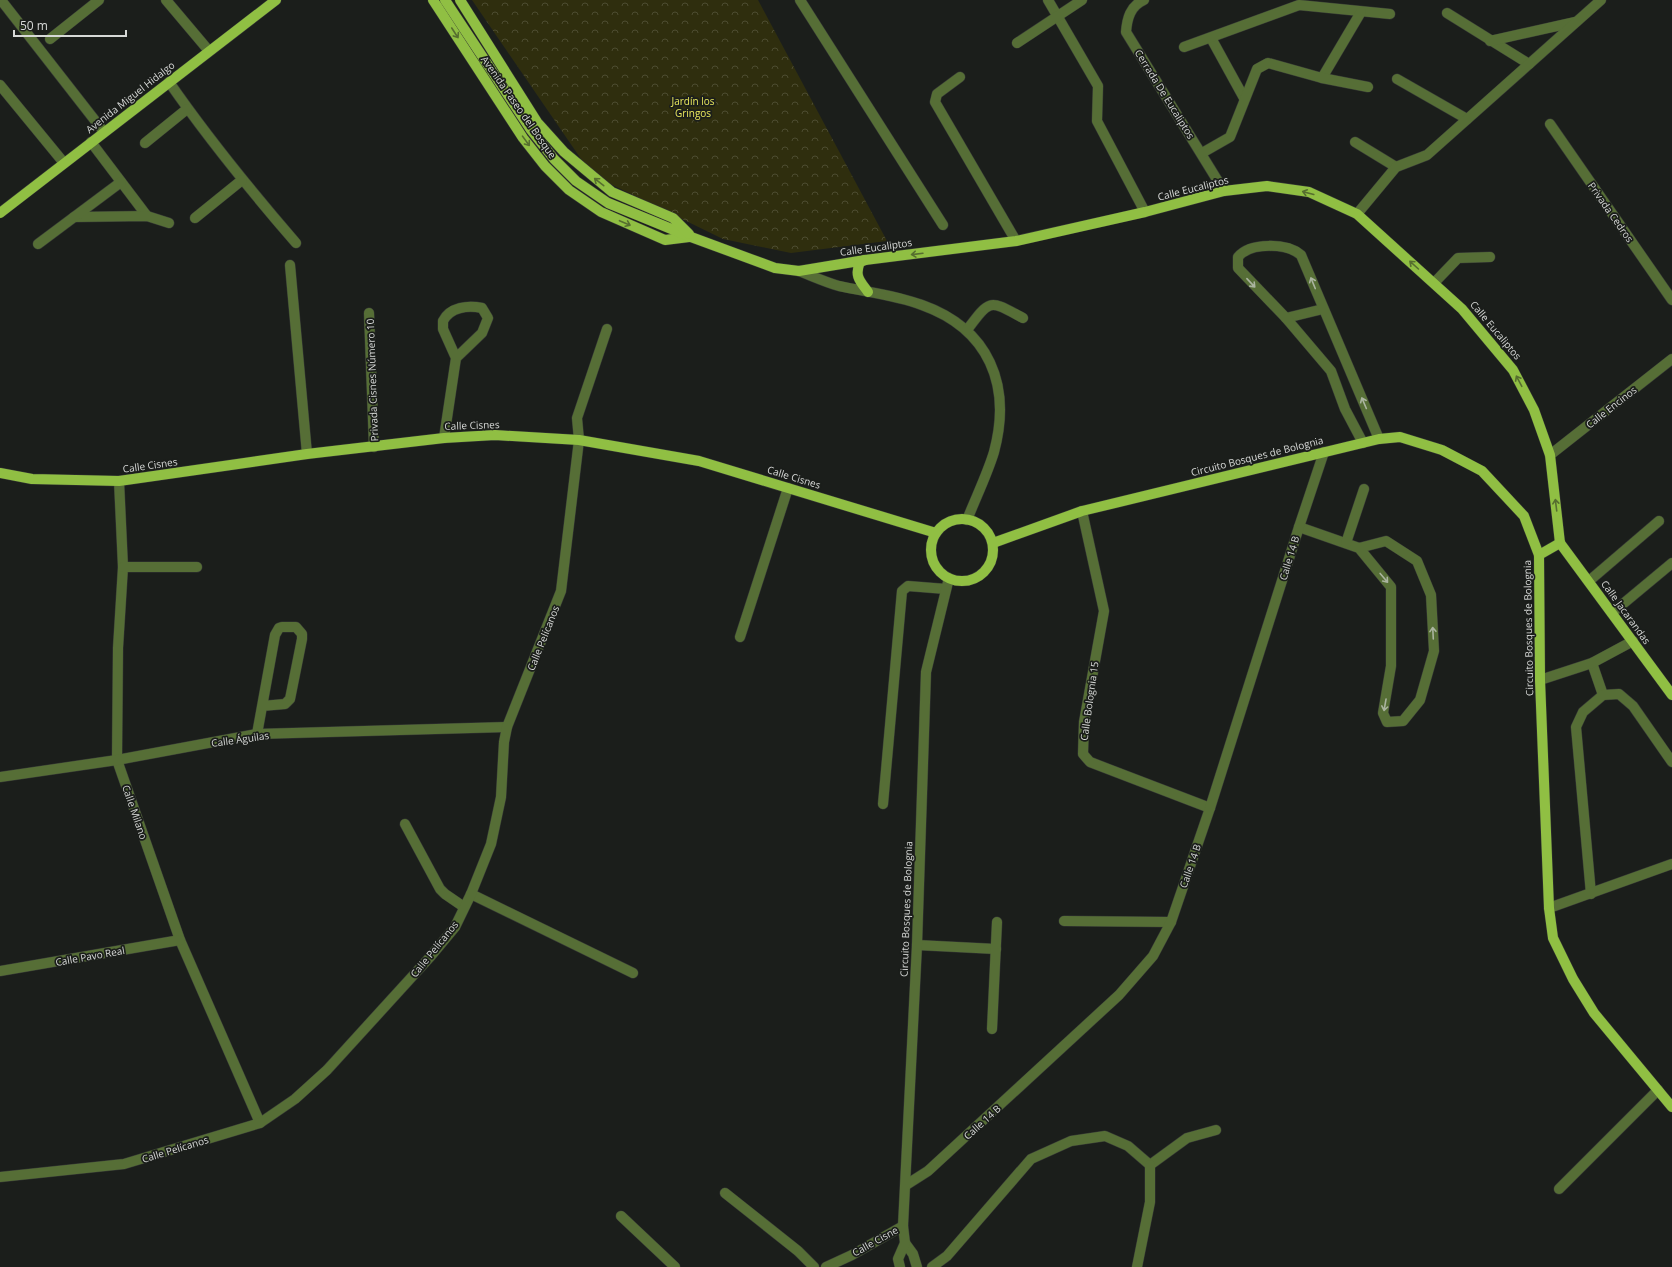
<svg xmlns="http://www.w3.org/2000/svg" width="1672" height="1267" viewBox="0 0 1672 1267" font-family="'Open Sans',sans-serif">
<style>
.forest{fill:url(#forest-crowns)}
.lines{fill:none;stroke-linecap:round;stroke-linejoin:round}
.minor-casing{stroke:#353835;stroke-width:11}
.major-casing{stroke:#353835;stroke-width:11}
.minor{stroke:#566e36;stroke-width:10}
.major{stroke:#90bf43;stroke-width:10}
.oneway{stroke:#566e2f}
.oneway2{stroke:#aab49f}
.labels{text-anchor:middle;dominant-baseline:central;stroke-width:3.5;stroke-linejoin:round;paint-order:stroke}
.street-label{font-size:10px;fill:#d7d9d7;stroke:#1b1e1b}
.park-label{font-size:10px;fill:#eae85c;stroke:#1b1e1b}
</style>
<defs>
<pattern id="forest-crowns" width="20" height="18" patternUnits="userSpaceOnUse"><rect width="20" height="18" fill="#2f2e0e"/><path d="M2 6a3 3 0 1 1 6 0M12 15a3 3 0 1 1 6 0" fill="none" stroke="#4c4c30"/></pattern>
</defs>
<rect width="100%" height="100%" fill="#1b1e1b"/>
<path class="forest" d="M472 0H758L887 241 791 253 723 239 592 175Z"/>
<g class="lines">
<g class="minor-casing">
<g id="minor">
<path d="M1 0 104 132"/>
<path d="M166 0 209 51"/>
<path d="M800 0 943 225"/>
<path d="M1048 0 1098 86 1097 121 1145 212"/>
<path d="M1144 0C1130 6 1127 19 1126 32L1224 191"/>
<path d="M1447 13 1529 64"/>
<path d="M1211 38 1244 98"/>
<path d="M50 39 99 0"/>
<path d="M1490 41 1575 22"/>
<path d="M1017 43 1082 0"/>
<path d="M1184 47 1299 5 1390 14"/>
<path d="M960 77 937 94 935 102 1016 241"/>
<path d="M1322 78 1361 12"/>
<path d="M1397 79 1467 119"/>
<path d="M169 82C208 138 251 191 296 243"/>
<path d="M0 85 64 163"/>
<path d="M1550 124 1672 300"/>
<path d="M91 142 147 216"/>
<path d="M1355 142 1396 167"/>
<path d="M145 143 187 109"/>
<path d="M1202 153 1230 137 1257 69 1268 63 1322 78 1368 87"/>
<path d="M1357 214 1396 167 1427 155 1601 0"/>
<path d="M74 217 147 216 169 223"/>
<path d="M195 218 242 180"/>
<path d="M38 244 121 182"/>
<path d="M290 265 307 454"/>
<path d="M799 271C812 276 825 282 839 286 866 292 896 295 922 305 989 329 1012 385 994 452 987 475 976 497 967 520"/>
<path d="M1434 283 1458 258 1490 257"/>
<path d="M369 313 374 447"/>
<path d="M1286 318 1323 309"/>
<path d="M967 330C991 298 989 300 1023 318"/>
<path d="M444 438 456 358 482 333 488 318 482 308C468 305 450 307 443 321V329L456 358"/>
<path d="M1363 443 1345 409 1331 371 1286 318 1238 268V257C1250 242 1287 243 1301 255L1379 439"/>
<path d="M1550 455 1672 359"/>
<path d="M119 481 123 567 118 648 117 760 180 940 260 1123"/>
<path d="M1082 511 1104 611 1084 722 1083 754 1090 762 1210 808"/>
<path d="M1299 527 1359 548 1391 587V666L1383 713 1387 722 1403 721 1420 700 1434 651 1431 595 1417 561 1386 541 1359 548"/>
<path d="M1346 543 1364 489"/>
<path d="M123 567H197"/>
<path d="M1589 581 1659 521"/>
<path d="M1612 613 1672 563"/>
<path d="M740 637 788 488"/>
<path d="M1592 663 1603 695"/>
<path d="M1540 680 1592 663 1633 641"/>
<path d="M257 734 275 635 279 628 282 627H296L302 634V639L290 699 285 704 262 706"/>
<path d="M0 777 117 760 257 734 507 727"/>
<path d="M883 804 902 591 908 586 946 589"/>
<path d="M405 824 440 889 445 894 464 907"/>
<path d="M471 894 633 973"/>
<path d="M1591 894 1576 727 1583 712 1603 695 1619 694 1633 706 1672 762"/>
<path d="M1549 908 1672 864"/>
<path d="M1064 921 1171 922"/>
<path d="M917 945 996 949"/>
<path d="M0 971 180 940"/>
<path d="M992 1029 997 922"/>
<path d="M1150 1165 1187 1138 1216 1130"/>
<path d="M0 1177 124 1164 260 1123 295 1099 327 1070 430 957 455 927 471 894 491 844 501 797 504 742 507 727 561 591 579 440 577 418 607 329"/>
<path d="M906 1185 928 1171 1119 995 1153 956 1171 922 1210 808 1299 527 1324 452"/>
<path d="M1559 1189 1658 1090"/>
<path d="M725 1193 798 1251 814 1267"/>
<path d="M621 1216 675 1267"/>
<path d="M905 1243 913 1254 917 1267"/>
<path d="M826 1267 852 1255 903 1226"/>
<path d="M900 1267 898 1259 905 1243 903 1226 917 945 926 672 949 578"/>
<path d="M932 1267 947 1256 1031 1159 1071 1141 1105 1136 1128 1146 1150 1165"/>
<path d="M1137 1267 1150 1202V1165"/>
</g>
</g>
<g class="major-casing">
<g id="major">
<path d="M433 0 523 138 545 166 569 190 601 212 665 240 689 237"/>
<path d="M445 0 531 130 554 159 576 181 608 203 691 237 775 268 799 271 865 260 1016 241 1145 212 1224 191 1267 186 1309 192 1357 214 1462 309 1513 370 1534 410 1550 455 1560 543"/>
<path d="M460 0 537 122 564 152 612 192 673 218 689 234"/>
<path d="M0 213 276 0"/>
<path d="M865 260 860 262C854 276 860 281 868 292"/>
<path d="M0 473 32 479 119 481 307 454 444 438 495 435 579 440 699 461 936 533"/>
<circle cx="962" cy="550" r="31"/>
<path d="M993 543 1082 511 1379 439 1400 437 1442 450 1482 471 1524 516 1539 555 1540 680 1549 908 1553 938 1573 979 1594 1013 1672 1107"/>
<path d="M1560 543 1672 695"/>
<path d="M1539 555 1560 543"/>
</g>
</g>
<use href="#minor" class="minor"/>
<use href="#major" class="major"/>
</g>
<defs><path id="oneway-shaft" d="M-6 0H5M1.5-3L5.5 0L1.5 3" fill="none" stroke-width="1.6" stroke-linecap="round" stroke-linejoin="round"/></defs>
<g class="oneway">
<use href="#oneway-shaft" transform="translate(455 33) rotate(57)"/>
<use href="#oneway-shaft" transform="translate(526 141) rotate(54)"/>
<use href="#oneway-shaft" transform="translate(599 182) rotate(-142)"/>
<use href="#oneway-shaft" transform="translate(1308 193) rotate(-165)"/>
<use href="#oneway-shaft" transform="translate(625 223) rotate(23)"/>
<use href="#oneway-shaft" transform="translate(917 254) rotate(173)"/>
<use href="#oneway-shaft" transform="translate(1414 265) rotate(-138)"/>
<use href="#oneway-shaft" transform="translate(1519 381) rotate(-118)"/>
<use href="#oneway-shaft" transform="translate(1556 505) rotate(-97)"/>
</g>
<g class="oneway2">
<use href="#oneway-shaft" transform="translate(1251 283) rotate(47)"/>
<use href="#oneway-shaft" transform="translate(1313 283) rotate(-112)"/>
<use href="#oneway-shaft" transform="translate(1364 403) rotate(-113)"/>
<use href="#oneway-shaft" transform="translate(1384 578) rotate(50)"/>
<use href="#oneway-shaft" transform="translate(1433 633) rotate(-93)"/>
<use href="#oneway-shaft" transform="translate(1385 705) rotate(100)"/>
</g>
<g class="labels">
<g class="street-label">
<text transform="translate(1165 94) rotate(58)">Cerrada De Eucaliptos</text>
<text transform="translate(130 97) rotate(-38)">Avenida Miguel Hidalgo</text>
<text transform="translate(519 107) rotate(55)">Avenida Paseo del Bosque</text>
<text transform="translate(1193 188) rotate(-14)">Calle Eucaliptos</text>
<text transform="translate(1611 212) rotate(55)">Privada Cedros</text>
<text transform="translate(876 247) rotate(-8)">Calle Eucaliptos</text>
<text transform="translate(1496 330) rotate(50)">Calle Eucaliptos</text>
<text transform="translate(372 380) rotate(-92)">Privada Cisnes Número 10</text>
<text transform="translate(1611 407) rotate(-38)">Calle Encinos</text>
<text transform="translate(472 425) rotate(-2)">Calle Cisnes</text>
<text transform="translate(1257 456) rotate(-14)">Circuito Bosques de Bolognia</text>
<text transform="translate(150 465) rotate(-8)">Calle Cisnes</text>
<text transform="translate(794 477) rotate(17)">Calle Cisnes</text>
<text transform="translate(1289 558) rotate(-73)">Calle 14 B</text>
<text transform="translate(1626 612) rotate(54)">Calle Jacarandas</text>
<text transform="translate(1528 628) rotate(-91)">Circuito Bosques de Bolognia</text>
<text transform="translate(543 638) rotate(-68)">Calle Pelícanos</text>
<text transform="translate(1089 701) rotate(-82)">Calle Bolognia 15</text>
<text transform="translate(240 739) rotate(-8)">Calle Águilas</text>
<text transform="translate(135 812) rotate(71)">Calle Milano</text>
<text transform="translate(1190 866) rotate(-71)">Calle 14 B</text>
<text transform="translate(906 909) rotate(-88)">Circuito Bosques de Bolognia</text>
<text transform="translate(434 949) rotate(-51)">Calle Pelícanos</text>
<text transform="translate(90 956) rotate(-10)">Calle Pavo Real</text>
<text transform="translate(982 1122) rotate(-42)">Calle 14 B</text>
<text transform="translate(175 1149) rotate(-17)">Calle Pelícanos</text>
<text transform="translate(875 1241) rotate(-29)">Calle Cisne</text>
</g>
<g class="park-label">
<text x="693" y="101">Jardín los<tspan x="693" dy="12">Gringos</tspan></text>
</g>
</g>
<path d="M14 30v6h112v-6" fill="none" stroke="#d7d9d7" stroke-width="2"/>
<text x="20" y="30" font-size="12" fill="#d7d9d7" stroke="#1b1e1b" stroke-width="3" paint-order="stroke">50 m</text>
</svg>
